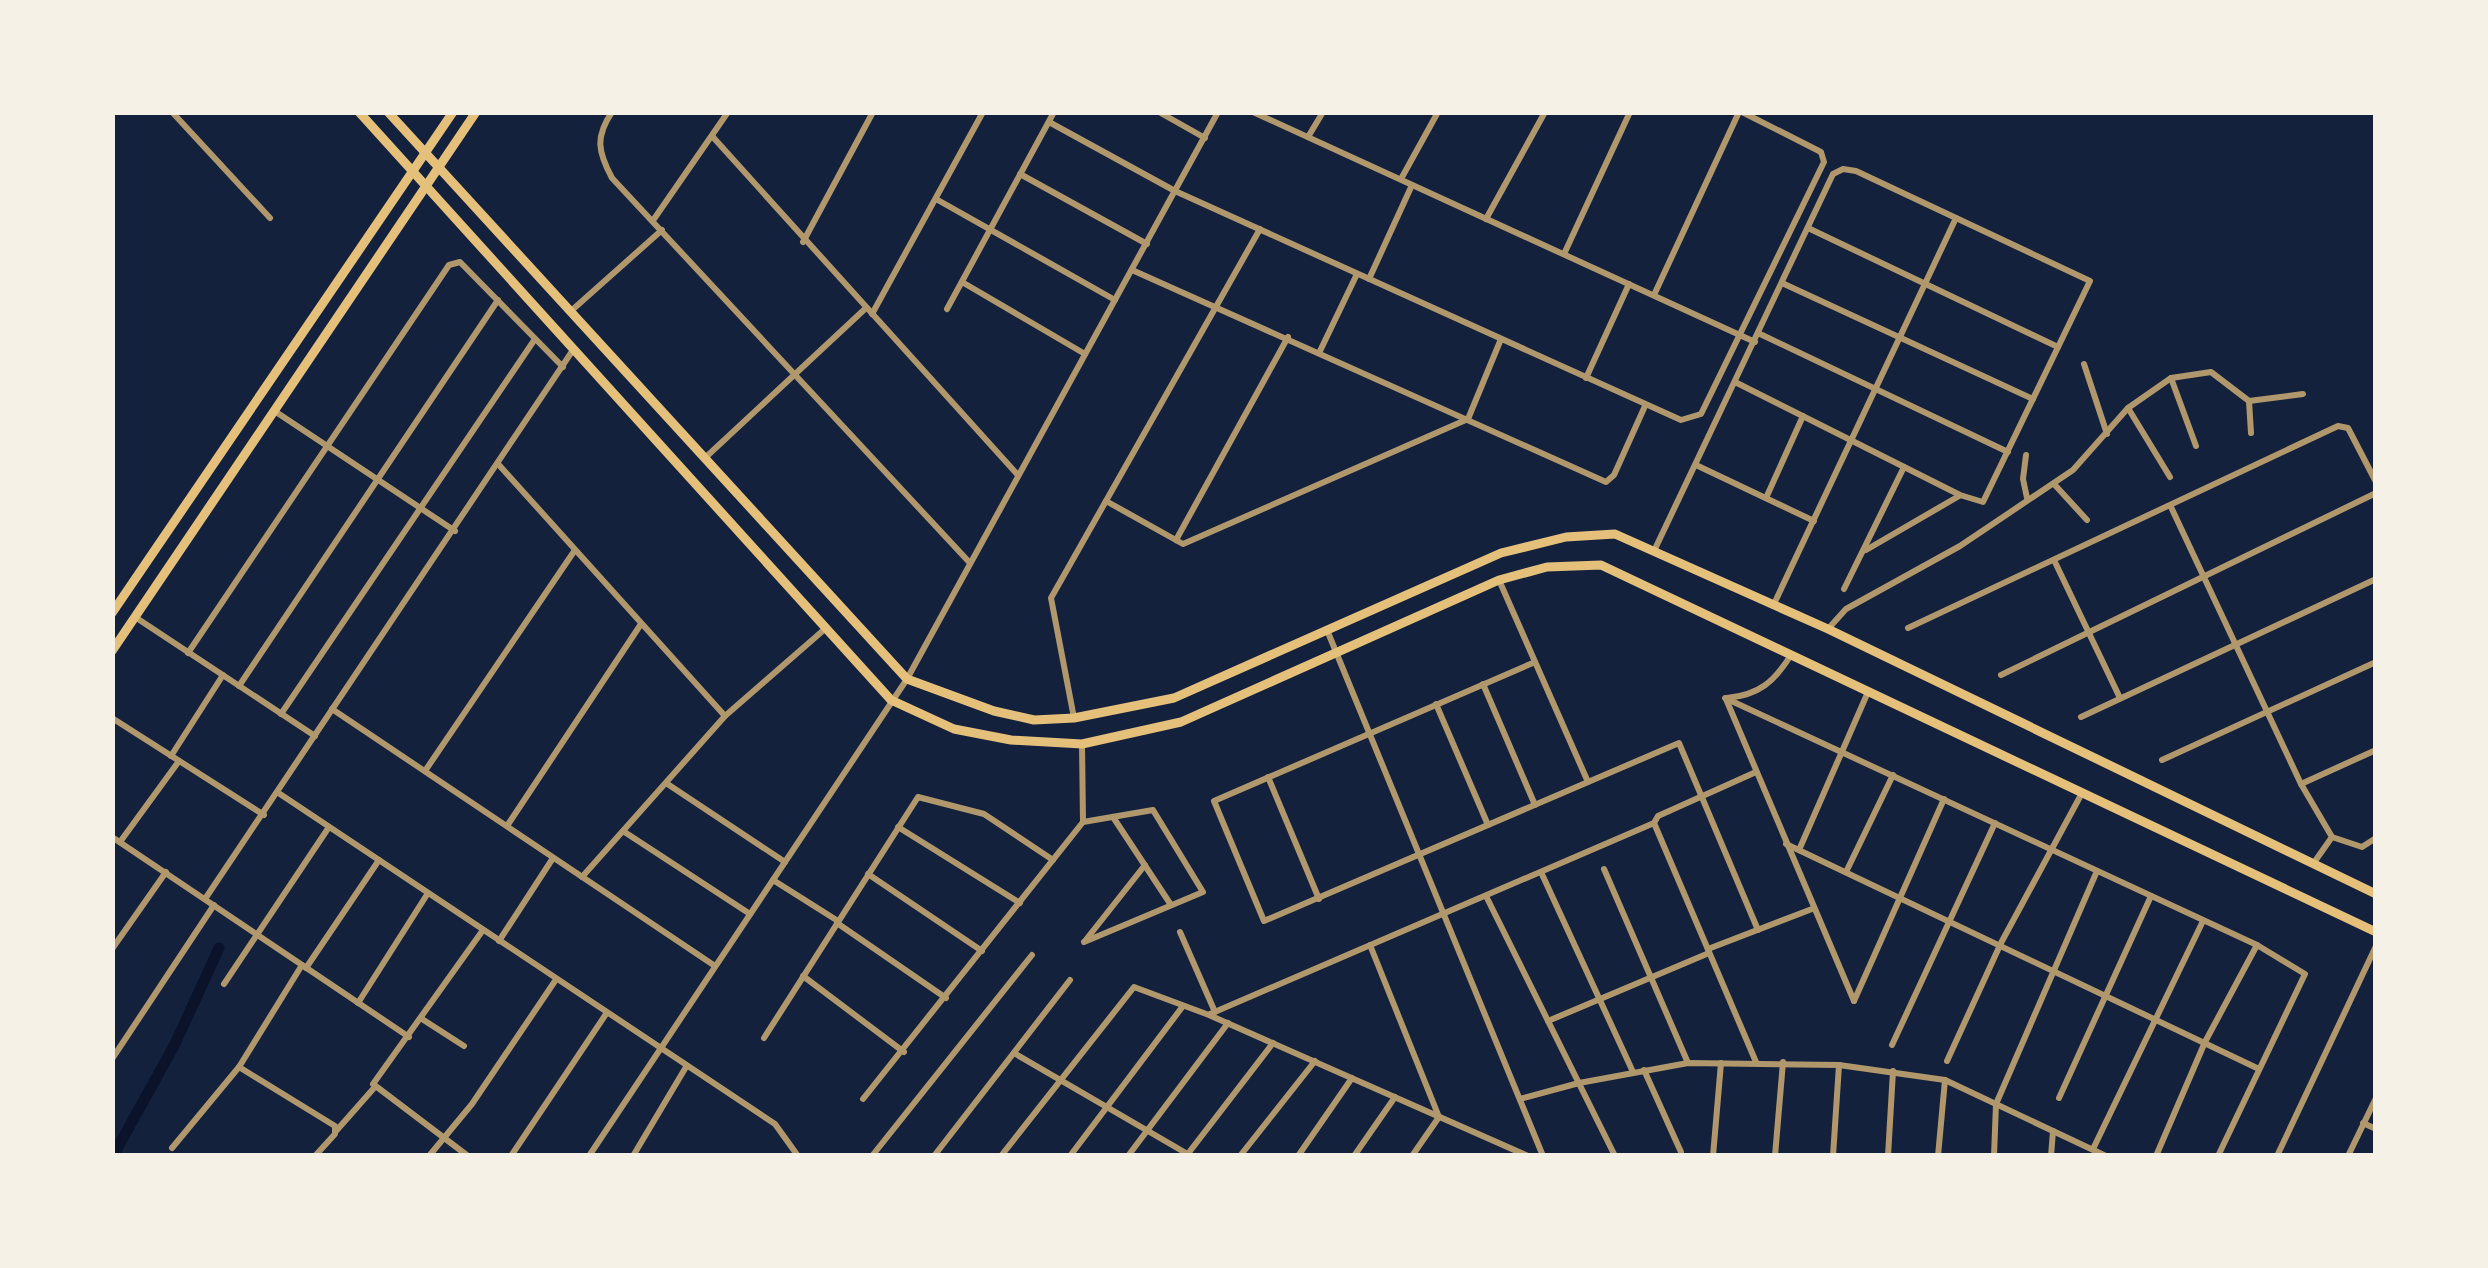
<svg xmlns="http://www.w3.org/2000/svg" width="2488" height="1268" viewBox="0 0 2488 1268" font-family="Bitter,serif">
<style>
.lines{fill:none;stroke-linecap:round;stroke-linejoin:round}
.canal{stroke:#0b132b;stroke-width:11}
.minor{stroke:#b1986c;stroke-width:6}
.secondary{stroke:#e5c07b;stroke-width:9}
</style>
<rect width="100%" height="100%" fill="#14213d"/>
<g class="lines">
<path class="canal" d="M113 1156 175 1044 219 948"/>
<g class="minor">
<path d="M172 112 270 218"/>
<path d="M612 112C595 137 598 152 612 178L970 563"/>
<path d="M1159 112 1205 138"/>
<path d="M1253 112 1755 342"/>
<path d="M1049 122 1175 191 1681 420 1701 414 1824 162 1821 152 1742 112"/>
<path d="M712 136 1017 474"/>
<path d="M1308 137 1323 112"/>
<path d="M1020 174 1147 244"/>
<path d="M1401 179 1438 112"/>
<path d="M936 199 1115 300"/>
<path d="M654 219 728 112"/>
<path d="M1486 219 1545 112"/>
<path d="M1808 228 2058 347"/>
<path d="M803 242 873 112"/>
<path d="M1564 254 1630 112"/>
<path d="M1132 270 1606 482 1614 475 1645 406"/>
<path d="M1369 279 1412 185"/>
<path d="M962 282 1085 354"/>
<path d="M1782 283 2033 399"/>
<path d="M1654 295 1739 112"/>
<path d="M947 309 1054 112"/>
<path d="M571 311 662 230"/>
<path d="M872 314 983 112"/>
<path d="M1758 333 2008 452"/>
<path d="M1320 351 1357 274"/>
<path d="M2084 364 2107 434"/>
<path d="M1586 378 1629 284"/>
<path d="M2171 378 2196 446"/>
<path d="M2249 401 2303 394"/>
<path d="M2128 408 2170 477"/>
<path d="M276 412 455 531"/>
<path d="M2026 455 2023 479 2027 498"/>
<path d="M706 457 866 308"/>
<path d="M499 465 725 716"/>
<path d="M1696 465 1814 521"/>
<path d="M2054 484 2087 520"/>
<path d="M1766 498 1803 416"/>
<path d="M1106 501 1183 544 1468 419 1501 339"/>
<path d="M2171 507 2301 784 2332 837 2313 864"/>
<path d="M1176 540 1288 337"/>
<path d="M1866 550 1959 496"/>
<path d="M1654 551 1833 174 1843 169 1856 171 2090 281 1983 502 1960 495 1735 382"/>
<path d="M2054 560 2120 698"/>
<path d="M1499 580 1588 782"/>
<path d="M1844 589 1904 467"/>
<path d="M1773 606 1956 218"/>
<path d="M135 617 315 736"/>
<path d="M1908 628 2338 426 2348 428 2376 482"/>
<path d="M1828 629 1846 609 1960 546 2073 470 2128 408 2171 378 2211 372 2249 401 2251 433"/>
<path d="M1327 630 1543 1156"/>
<path d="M188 653 449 265 460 262 563 367"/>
<path d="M1535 662 1214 801 1264 921 1679 743 1758 930"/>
<path d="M2001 675 2376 493"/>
<path d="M1483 684 1535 805"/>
<path d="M239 686 498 300"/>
<path d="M1725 698 2257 945 2305 974 2218 1156"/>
<path d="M1727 698C1759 695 1774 682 1791 655"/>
<path d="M1726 699 1854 1001"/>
<path d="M1436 704 1488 825"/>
<path d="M332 709 715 966"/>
<path d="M281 714 535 339"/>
<path d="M2081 717 2376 579"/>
<path d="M112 718 264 815"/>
<path d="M1074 718 1051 598 1260 229"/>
<path d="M171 756 223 675"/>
<path d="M2162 760 2376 662"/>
<path d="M425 771 575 550"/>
<path d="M1268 777 1319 899"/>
<path d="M666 783 785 862"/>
<path d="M2301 784 2376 750"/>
<path d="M280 794 775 1124 798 1156"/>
<path d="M1113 817 1171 905"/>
<path d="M1083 822 1153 810 1203 892 1084 942"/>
<path d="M1654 823 1756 1062"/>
<path d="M507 826 641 624"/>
<path d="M898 827 1020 903"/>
<path d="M623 831 750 914"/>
<path d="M112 837 409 1037"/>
<path d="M2332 837 2362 847 2376 838"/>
<path d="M120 842 179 761"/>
<path d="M1786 844 2259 1069"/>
<path d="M1799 850 1868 692"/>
<path d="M1604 869 1688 1063"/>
<path d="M1847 870 1893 775"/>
<path d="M1541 872 1633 1072"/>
<path d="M868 874 982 951"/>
<path d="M582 877 725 716 826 628"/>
<path d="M773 880 838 921"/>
<path d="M1486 896 1615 1156"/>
<path d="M205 899 573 350"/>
<path d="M837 923 946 998"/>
<path d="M1180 932 1215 1012"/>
<path d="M499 941 553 858"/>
<path d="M1085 941 1145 865"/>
<path d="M1370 945 1439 1117 1412 1156"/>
<path d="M112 949 166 872"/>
<path d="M1708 949 1812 909"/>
<path d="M306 968 379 860"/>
<path d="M803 976 904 1052"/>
<path d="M224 984 329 827"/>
<path d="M1854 1001 1944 799"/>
<path d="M358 1003 428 893"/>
<path d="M1210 1014 1654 823 1658 816 1756 772"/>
<path d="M422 1019 464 1046"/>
<path d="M1548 1021 1709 953"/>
<path d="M764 1038 918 797 984 814 1053 860"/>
<path d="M1892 1045 1995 823"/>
<path d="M1014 1053 1191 1156"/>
<path d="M112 1059 214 905"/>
<path d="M1947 1061 2001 943 2082 793"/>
<path d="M239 1067 335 1126V1134L315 1156"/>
<path d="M1644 1070 1681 1152"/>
<path d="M2059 1098 2151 896"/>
<path d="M863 1099 1083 822 1082 744"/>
<path d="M1520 1099 1579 1083 1688 1063 1839 1065 1945 1080 2106 1156"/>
<path d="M2363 1123 2376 1129"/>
<path d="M337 1130 374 1088"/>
<path d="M172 1148 239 1067 302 965"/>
<path d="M2093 1149 2203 921"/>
<path d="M1187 1155 1273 1043"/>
<path d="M429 1156 472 1104 555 981"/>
<path d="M468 1156 373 1084 483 930"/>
<path d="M511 1156 606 1014"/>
<path d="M589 1156 907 679 1218 112"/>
<path d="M633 1156 686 1067"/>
<path d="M872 1156 1032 955"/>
<path d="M934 1156 1070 980"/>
<path d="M1001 1156 1134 987 1209 1015 1528 1156"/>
<path d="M1070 1156 1183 1006"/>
<path d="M1128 1156 1228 1023"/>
<path d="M1240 1156 1315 1061"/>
<path d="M1298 1156 1352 1078"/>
<path d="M1354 1156 1395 1097"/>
<path d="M1713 1156 1721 1063"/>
<path d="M1775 1156 1783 1062"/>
<path d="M1833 1156 1839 1065"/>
<path d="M1888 1156 1893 1071"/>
<path d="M1938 1156 1945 1080"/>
<path d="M1994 1156 1996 1104 2097 871"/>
<path d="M2051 1156 2053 1131"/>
<path d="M2156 1156 2205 1042 2257 945"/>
<path d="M2277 1156 2376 946"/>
<path d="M2348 1156 2376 1098"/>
</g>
<g class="secondary">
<path d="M359 112 891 700 954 729 1011 740 1082 744 1181 722 1499 580 1547 567 1601 565 2376 932"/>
<path d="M388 112 907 679 994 711 1034 720 1074 718 1174 698 1501 553 1566 537 1615 534 1828 629 2376 894"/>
<path d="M112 613 453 112"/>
<path d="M112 651 476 112"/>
</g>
</g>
<rect width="2488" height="1268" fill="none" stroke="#f6f1e7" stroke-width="230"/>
</svg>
